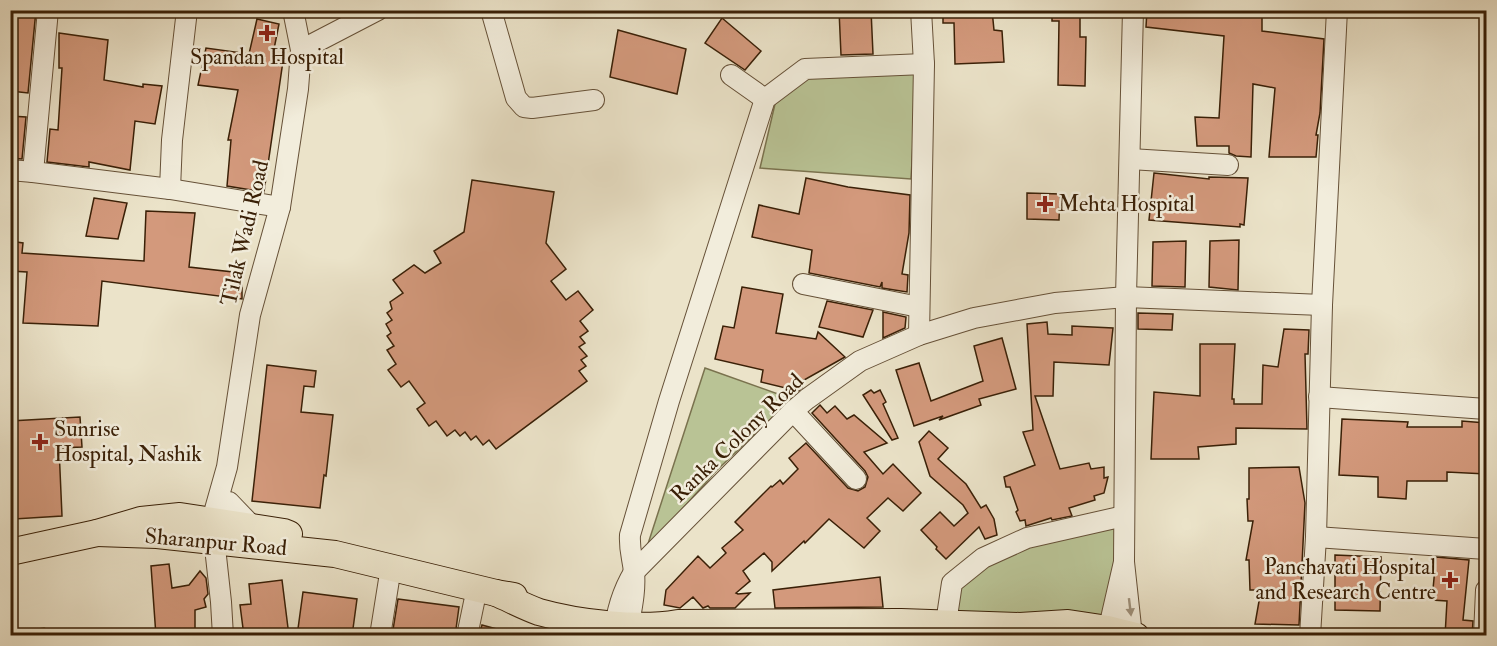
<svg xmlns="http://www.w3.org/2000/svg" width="1497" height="646" viewBox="0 0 1497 646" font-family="'IM FELL Double Pica',serif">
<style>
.green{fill:#b9c395;stroke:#7a724e;stroke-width:1.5}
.building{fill:#d3997c;stroke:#3a2007;stroke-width:1.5}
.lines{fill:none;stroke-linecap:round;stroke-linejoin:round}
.minor-casing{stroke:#665138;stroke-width:22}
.major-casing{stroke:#3a2007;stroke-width:28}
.minor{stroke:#f2eddc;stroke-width:20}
.major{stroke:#ebe3c9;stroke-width:26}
.oneway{fill:#9f917c}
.poi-dot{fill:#8f2418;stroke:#f2eddc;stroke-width:2}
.labels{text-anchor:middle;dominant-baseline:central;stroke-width:5;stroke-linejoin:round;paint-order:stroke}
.poi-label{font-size:22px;fill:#3a2007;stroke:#f2eddc;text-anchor:start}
.street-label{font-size:22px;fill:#3a2007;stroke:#f2eddc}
</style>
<rect width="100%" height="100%" fill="#ebe3c9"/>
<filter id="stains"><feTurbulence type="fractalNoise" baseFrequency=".00333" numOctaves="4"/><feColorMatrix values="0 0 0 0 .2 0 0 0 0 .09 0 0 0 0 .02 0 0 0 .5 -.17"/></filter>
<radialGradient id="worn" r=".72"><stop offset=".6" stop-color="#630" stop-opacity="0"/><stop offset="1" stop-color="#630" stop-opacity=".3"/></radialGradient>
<g class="green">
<path d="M917 72 911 179 760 168 775 104 809 77Z"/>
<path d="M705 368 792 399 717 470 646 550Z"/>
<path d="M1115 528V558L1103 617 952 616 956 588 987 566 1024 547Z"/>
<path d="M44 628 58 635H11V634Z"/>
</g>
<g class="building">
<path d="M12 10H36L28 93 11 91 13 74 10 73 15 40 12 39Z"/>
<path d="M839 10H871L873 54 841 55Z"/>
<path d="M943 10H992L994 30 1002 31 1004 62 955 64 954 23H943Z"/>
<path d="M1052 10H1080V37H1086L1085 86 1058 85 1059 21H1052Z"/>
<path d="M1147 10H1262V31L1324 39 1320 113 1316 135H1318L1316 157H1269L1275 88 1253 84 1251 157 1236 156 1229 153V146H1197L1195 117 1219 118 1224 36 1146 27Z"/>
<path d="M722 18 761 51 745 70 705 43Z"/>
<path d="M257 19 279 24 272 59 283 61 264 192 227 186 231 140H228L238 90 198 85 206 48 249 54Z"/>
<path d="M618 30 686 49 677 94 610 77Z"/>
<path d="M59 33 108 40 104 80 143 87V84L162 86 155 124 135 121 130 170 89 162V167L47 162 50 129 58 130 62 68H59Z"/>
<path d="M10 116 26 117 22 159 10 158Z"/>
<path d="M1154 173 1209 179V177L1248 178 1244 225 1240 224V227L1149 220Z"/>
<path d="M806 178 848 187 910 195 909 233 902 274 908 275 907 292 882 288V282L880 287 809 273 812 250 752 237 759 205 799 214Z"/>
<path d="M472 180 554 192 546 243 566 269 551 281 566 300 578 291 593 310 580 321 588 331 580 337 585 343 579 347 587 356 581 360 586 366 579 371 587 381 496 449 489 440 483 445 476 436 471 440 465 432 460 436 455 430 447 436 436 421 429 426 417 409 425 403 409 381 401 387 388 370 396 364 387 350 394 346 387 336 391 333 386 324 392 320 387 313 392 309 390 302 403 293 393 280 414 265 425 273 441 263 434 251 464 232Z"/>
<path d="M1027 193 1060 194 1059 220 1027 219Z"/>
<path d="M94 198 127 203 118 239 86 236Z"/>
<path d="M146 211 195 213 189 267 242 273V299L102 281 98 326 23 323 27 272 10 271V241L23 243 22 253 144 261Z"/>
<path d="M1239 240 1238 290 1209 287 1210 241Z"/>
<path d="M1186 241 1185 287 1152 286 1153 242Z"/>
<path d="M742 287 783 294 776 333 816 339 818 332 845 357 804 380 802 388 798 391 761 382 763 370 715 359 723 326 734 328Z"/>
<path d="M827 301 873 310 863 337 819 327Z"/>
<path d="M883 312 906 317 905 328 883 338Z"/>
<path d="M1138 313 1173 314 1172 330 1138 329Z"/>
<path d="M1047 322 1048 334 1072 335V326L1113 328 1109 365 1054 362 1053 396H1035L1060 469 1089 463 1091 469 1104 467V478L1108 477 1104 493 1094 496 1095 500 1069 508 1072 516 1052 520 1051 518 1026 526 1025 520 1020 521 1016 512 1018 510 1010 487H1006L1004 477 1035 465 1023 432 1033 430 1027 324Z"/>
<path d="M1284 329 1309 330 1308 354H1305L1307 429 1236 428V444L1198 447 1199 459H1151L1154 392 1200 396V344H1235L1232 399H1234V404H1262L1263 365 1278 367Z"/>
<path d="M1002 338 1016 389 979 399 981 405 939 420 943 416 914 426 896 370 919 363 931 401 983 381 974 346Z"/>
<path d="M267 365 316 371 314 387 304 386 301 412 333 415 326 476 324 475 320 508 252 501Z"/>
<path d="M871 390 874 393 880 390 886 402 883 404 898 438 892 440 863 395Z"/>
<path d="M820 405 827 413 835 406 847 419 854 415 887 443 864 452 883 474 893 464 921 493 903 511 888 498 867 518 880 531 864 548 829 519 805 543 804 541 772 571V562L764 553 743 571 750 581 736 593 738 594 750 593 735 608H710L708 606 703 608 693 597 680 608 664 605 666 590 698 556 710 568 726 553 722 548 743 530 735 522 771 486 772 487 780 480 783 484 798 469 789 458 806 443 848 488 858 491 865 487 868 477 865 471 812 413Z"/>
<path d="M80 417 82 447 59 448 62 516 14 519 10 421Z"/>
<path d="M1342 419 1408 422 1407 427H1462V421L1486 423V474L1447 472V481H1407L1406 499 1378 497V477L1339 475Z"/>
<path d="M929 431 948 448 938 459 966 484 981 508 986 505 994 519 997 535 985 539 979 527 946 559 936 549 937 547 921 530 940 512 954 526 968 513 963 505 930 476 919 442Z"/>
<path d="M1299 467 1305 503 1299 625 1255 624 1261 590H1250L1249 560H1246L1253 521H1248L1247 499H1249V468Z"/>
<path d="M1335 555 1381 557 1380 611 1335 610Z"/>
<path d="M1436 557 1469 560 1463 620 1473 621 1472 636H1445L1447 601 1432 600Z"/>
<path d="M169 564 172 588 189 585 200 571 206 578 208 594 204 599 206 607 195 610V636H156L151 566Z"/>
<path d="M880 577 883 607 775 608 773 590Z"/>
<path d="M282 580 289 636H244L240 605 251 604 249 584Z"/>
<path d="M303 592 357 599 352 636H297Z"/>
<path d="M398 599 459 607 455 636H392Z"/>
<path d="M482 625 508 632 507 636H479Z"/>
</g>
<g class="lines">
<g class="minor-casing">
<g id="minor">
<path d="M48 10 33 172 170 189 280 207"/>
<path d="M491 10 516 98 524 107 532 108 594 100"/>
<path d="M921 10 924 64"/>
<path d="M301 50 378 10"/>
<path d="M731 75 765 99"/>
<path d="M1130 159 1228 165"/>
<path d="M10 170 33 172"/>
<path d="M170 189 172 140 187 10"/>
<path d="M803 284 919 307"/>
<path d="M1319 397 1486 409"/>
<path d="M793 411 856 479"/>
<path d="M229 502 252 526"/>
<path d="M1316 537 1486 549"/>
<path d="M1124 562 1126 297 1133 10"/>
<path d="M946 623 952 583 983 558 1027 538 1124 516"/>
<path d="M223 636 221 602 212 520 227 467 250 315 280 207 298 89 301 50 293 10"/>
<path d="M380 636 391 567"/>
<path d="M467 636 477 588"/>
<path d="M614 636C616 612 622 592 634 572L793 411 807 399 860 361 919 335 974 318 1055 303 1126 297 1322 305"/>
<path d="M627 636C630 615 636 593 634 573 633 558 629 552 630 535L669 401 765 99 805 69 924 64 919 335"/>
<path d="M1107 636 1124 562 1132 636"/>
<path d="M1310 636 1316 537 1322 305 1337 10"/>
<path d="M1484 636 1486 590"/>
</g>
</g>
<g class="major-casing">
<g id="major">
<path d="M97 533 157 535 335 554 496 593 514 596"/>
<path d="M10 552 97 533 141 520 180 516 284 532 289 534"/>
<path d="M496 593C510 599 525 607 539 612 578 623 638 630 678 623L901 622 1020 626 1068 623 1108 629 1136 636"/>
</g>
</g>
<use href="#minor" class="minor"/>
<use href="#major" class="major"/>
</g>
<defs><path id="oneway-solid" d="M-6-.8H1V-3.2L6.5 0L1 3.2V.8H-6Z" transform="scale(1.5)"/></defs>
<use class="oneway" href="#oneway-solid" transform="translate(1130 607) rotate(83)"/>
<g class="poi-dot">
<path d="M264 24h6v6h6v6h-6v6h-6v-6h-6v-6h6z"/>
<path d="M1042 195h6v6h6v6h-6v6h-6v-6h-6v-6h6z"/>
<path d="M37 433h6v6h6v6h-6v6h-6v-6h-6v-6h6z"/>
<path d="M1447 571h6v6h6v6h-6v6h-6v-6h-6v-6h6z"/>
</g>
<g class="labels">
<g class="poi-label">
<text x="267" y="57" text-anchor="middle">Spandan Hospital</text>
<text x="1058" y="204">Mehta Hospital</text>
<text x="54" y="429">Sunrise<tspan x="54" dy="25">Hospital, Nashik</tspan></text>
<text x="1436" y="567" text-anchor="end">Panchavati Hospital<tspan x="1436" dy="25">and Research Centre</tspan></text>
</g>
<g class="street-label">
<text transform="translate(245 233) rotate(-77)">Tilak Wadi Road</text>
<text transform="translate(737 438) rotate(-44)">Ranka Colony Road</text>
<text transform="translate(216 542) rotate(5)">Sharanpur Road</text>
</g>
</g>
<rect width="1497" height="646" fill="none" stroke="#ebe3c9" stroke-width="36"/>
<rect x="12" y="12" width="1473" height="622" fill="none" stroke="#3a2007" stroke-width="3"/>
<rect x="18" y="18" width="1461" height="610" fill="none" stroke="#3a2007" stroke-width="1.5"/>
<rect width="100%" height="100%" filter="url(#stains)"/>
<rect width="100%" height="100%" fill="url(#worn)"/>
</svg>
